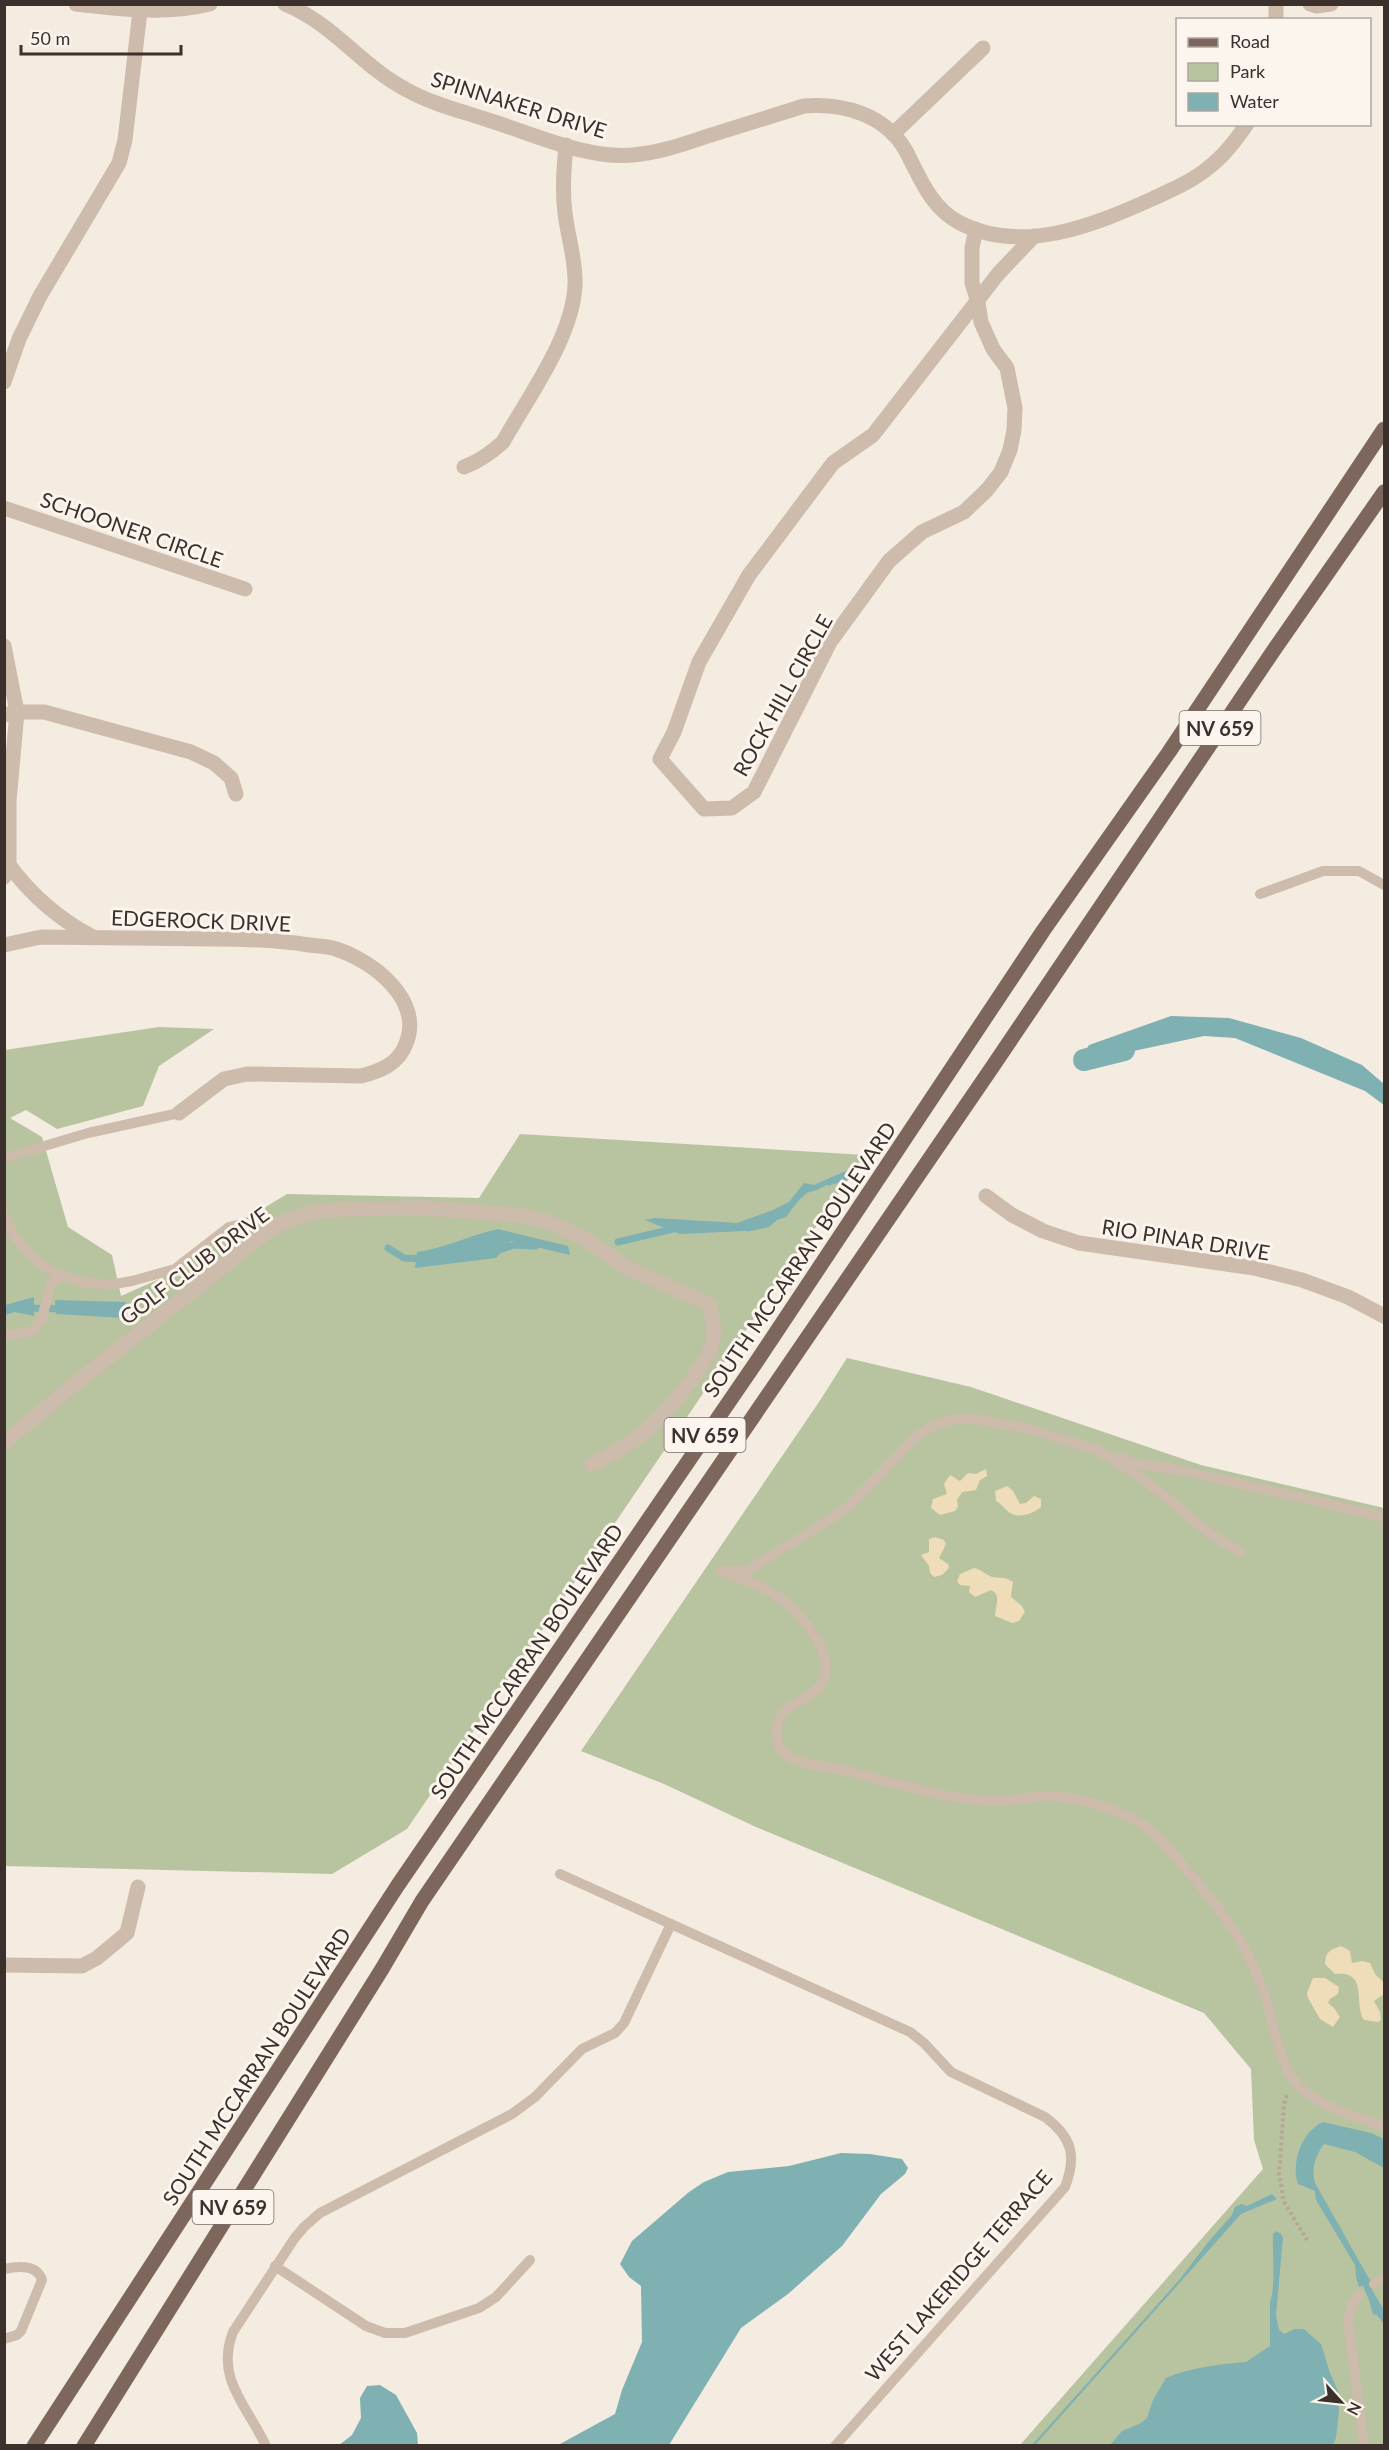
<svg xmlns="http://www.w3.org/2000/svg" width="1389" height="2450" viewBox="0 0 1389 2450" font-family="Lato,sans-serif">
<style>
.green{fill:#b8c4a0}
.sand{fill:#efdcb8}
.water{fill:#7fb0b2}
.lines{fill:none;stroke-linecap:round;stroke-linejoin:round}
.stream{stroke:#7fb0b2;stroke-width:7}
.canal{stroke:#7fb0b2;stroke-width:22}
.path{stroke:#b9a596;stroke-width:4;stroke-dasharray:3 3;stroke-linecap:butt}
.lane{stroke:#cdbbac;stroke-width:10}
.street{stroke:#cdbbac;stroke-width:15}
.primary{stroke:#7d675c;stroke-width:15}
.labels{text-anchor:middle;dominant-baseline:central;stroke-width:6;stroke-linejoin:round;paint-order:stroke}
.shield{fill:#fbf5ee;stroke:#756b66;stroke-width:1.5}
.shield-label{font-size:20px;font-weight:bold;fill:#3b302b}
.street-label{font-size:21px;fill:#3b302b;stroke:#fbf5ee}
</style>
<rect width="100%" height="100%" fill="#f4ebe1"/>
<g class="green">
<path d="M159 1027 214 1029 159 1066 143 1106 57 1129 26 1110 10 1118 42 1137 68 1227 112 1255 121 1296 166 1276 218 1236 287 1194 479 1198 520 1134 865 1155 407 1829 332 1874 5 1866V1050Z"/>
<path d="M847 1358 971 1387 1201 1465 1384 1508V2445H1020L1263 2169 1254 2140 1251 2069 1204 2013 756 1827 664 1784 581 1751 819 1402Z"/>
</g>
<g class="sand">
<path d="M986 1469 987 1476 980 1480 976 1490 962 1492 957 1500 958 1507 955 1511 940 1515 931 1508 933 1499 947 1494 944 1484 950 1475 960 1481 968 1473 976 1474Z"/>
<path d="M1007 1486 1013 1491 1020 1504 1026 1503 1034 1496 1041 1499V1507C1034 1513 1021 1518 1012 1514 1007 1512 1002 1504 996 1501L995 1491Z"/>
<path d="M935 1537 944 1540 946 1544 939 1558 948 1564 949 1568 942 1575 934 1577 930 1573 929 1566 921 1555 929 1552V1539Z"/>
<path d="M974 1568C982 1569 986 1576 993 1577 1003 1579 1004 1576 1013 1582L1011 1597 1022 1606 1025 1612 1019 1621 1012 1623 995 1616C995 1606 1002 1595 991 1590L975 1597 969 1592 970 1586 960 1585 957 1581 960 1574Z"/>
<path d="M1341 1946 1350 1951 1352 1963 1362 1961 1370 1963 1375 1974 1384 1983V1994L1374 2001 1380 2012 1381 2020 1378 2022 1364 2020C1353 2003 1369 1970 1335 1974L1325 1964C1325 1952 1331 1949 1341 1946Z"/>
<path d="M1313 1978H1325L1339 1987 1338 1994 1330 1999 1328 2003 1334 2008 1340 2017 1333 2027 1320 2019 1308 1998 1307 1993Z"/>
</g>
<g class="water">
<path d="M1171 1016 1229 1018 1301 1038 1362 1065 1384 1084V1105L1365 1091 1235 1038 1204 1036 1096 1059 1089 1055 1083 1057 1081 1050H1086L1089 1045Z"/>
<path d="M850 1169 856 1172 854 1176 848 1173 817 1190 807 1193 799 1200 786 1217 744 1231 680 1234 645 1220 655 1218 737 1223 773 1210 789 1202 804 1183 814 1185Z"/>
<path d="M498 1229 568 1246 570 1255 511 1241 496 1258 415 1268 417 1252C446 1248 471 1235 498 1229Z"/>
<path d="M34 1297V1316L15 1312 5 1315V1305Z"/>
<path d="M55 1300 126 1302 123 1318 56 1314Z"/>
<path d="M1323 2122 1371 2133 1384 2139V2168L1355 2152 1324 2144C1315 2156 1311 2169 1315 2183L1371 2282 1359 2287 1356 2277 1355 2265 1316 2200 1315 2191 1298 2184C1291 2163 1301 2132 1323 2122Z"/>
<path d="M841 2153 870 2154 902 2159 908 2168 905 2174 881 2194 842 2246 788 2294 741 2328 669 2445H552L560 2444 615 2414 622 2390 642 2342 641 2286 629 2277 620 2264 632 2241 689 2192 704 2182 728 2172 789 2166Z"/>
<path d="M1272 2194 1277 2199 1241 2214 1035 2445H1032L1180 2279 1209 2241 1232 2215 1235 2207 1241 2204 1247 2206Z"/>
<path d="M1276 2231 1281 2234 1283 2238 1276 2315 1279 2330 1284 2334 1295 2329H1304L1321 2344 1330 2373 1338 2391 1339 2411 1336 2438 1333 2445H1110L1122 2431 1139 2424 1147 2418 1153 2400 1166 2378C1190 2367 1223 2364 1246 2362L1270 2346V2302C1276 2287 1272 2252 1273 2234Z"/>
<path d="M1374 2293 1384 2310V2324L1376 2314 1373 2315 1368 2295Z"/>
<path d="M380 2385 396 2395 417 2433 418 2445H339L352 2435 361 2418 360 2398 367 2386Z"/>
</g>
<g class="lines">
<g class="stream">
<path d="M829 1182 850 1176"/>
<path d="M748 1228 767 1224 775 1217"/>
<path d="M618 1242 677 1228"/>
<path d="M388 1248 404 1258 423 1259"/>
<path d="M499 1250 514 1245 535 1246"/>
<path d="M27 1308 64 1309"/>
<path d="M1363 2277 1374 2303"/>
</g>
<path class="canal" d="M1084 1060 1124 1050"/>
<path class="path" d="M1287 2095 1284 2104 1279 2174 1284 2202 1307 2240"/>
<g class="lane">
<path d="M1260 894 1323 871H1359L1384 885"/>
<path d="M4 1158 88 1133 179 1113"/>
<path d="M4 1216C16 1242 34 1263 60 1275"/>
<path d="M4 1336 29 1332 35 1329 42 1318 51 1283 60 1275 83 1282 109 1285 132 1281 175 1269 229 1227 253 1221 282 1222"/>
<path d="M1120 1458 1134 1463 1180 1470 1384 1517"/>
<path d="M721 1571C737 1577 754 1582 769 1591 794 1605 839 1652 822 1683 809 1705 775 1700 777 1734 777 1741 778 1748 784 1753 798 1765 825 1766 843 1770 890 1781 943 1799 991 1801 1010 1802 1029 1796 1048 1796 1075 1796 1119 1809 1142 1824 1159 1836 1172 1853 1186 1869 1219 1907 1246 1942 1263 1990 1274 2019 1276 2054 1293 2079 1312 2106 1355 2116 1384 2126"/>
<path d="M728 1571H746L823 1524 849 1506 916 1437 932 1426 949 1420 969 1418 1029 1429 1097 1450 1145 1480 1209 1533 1240 1552"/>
<path d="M560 1874 910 2032 924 2043 951 2072 1045 2117C1072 2137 1077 2156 1065 2187L835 2446"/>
<path d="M275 2266 366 2326 385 2333H405L479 2308 496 2297 530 2260"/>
<path d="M4 2269C18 2266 37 2264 42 2280L21 2331 17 2335 4 2339"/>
<path d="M1374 2284 1384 2278"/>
<path d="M1359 2294 1352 2305 1348 2320 1364 2446"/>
<path d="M266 2446C247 2405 215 2379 233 2332L294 2239 304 2227 320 2213 512 2114 535 2097 582 2049 615 2033 624 2023 671 1924"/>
</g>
<g class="street">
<path d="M76 4C121 9 165 15 210 4"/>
<path d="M285 4C334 24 361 66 407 90 432 104 461 111 488 120 534 134 585 159 633 155 659 153 684 144 708 136 740 126 772 116 804 106 843 103 885 114 906 151 920 178 931 208 960 223 1022 255 1094 225 1152 199 1171 190 1191 182 1208 168 1224 156 1235 141 1247 124"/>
<path d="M1276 4V20"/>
<path d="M1310 4 1316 6 1331 4"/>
<path d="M893 134 983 48"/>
<path d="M976 229 972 248V283L978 302 981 322 993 349 1007 368 1015 408 1014 430 1010 450 1001 472 987 490 964 512 922 532 889 561 830 642 754 792 732 808 704 809 660 759 674 732 699 662 749 575 833 463 873 435 998 274 1034 236"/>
<path d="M4 382 19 339 40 296 119 163 125 140 140 11"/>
<path d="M464 467C480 461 491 453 503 442 528 397 573 337 575 285 576 260 568 238 565 213 562 190 564 168 566 145"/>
<path d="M4 508 245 589"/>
<path d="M4 646 17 712 9 801V865L4 877"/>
<path d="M4 715 17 712H44L191 752 214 763 231 778 236 794"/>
<path d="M9 865C32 896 57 918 91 936"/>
<path d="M4 945 41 937C98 938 156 938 214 939 246 939 277 940 309 945 317 946 328 946 336 949 373 961 424 1000 406 1044 398 1064 381 1071 361 1076L247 1074 224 1079 179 1113"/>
<path d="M986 1196 1012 1215 1043 1231 1079 1243 1254 1268 1302 1280 1348 1297 1384 1316"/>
<path d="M4 1443 71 1387 268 1231 289 1220 314 1212 349 1209 426 1208 518 1215 549 1222 582 1237 629 1269 709 1304C721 1342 710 1354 689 1383 659 1424 637 1442 591 1465"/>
<path d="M4 1965 82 1966 97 1958 127 1933 138 1887"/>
</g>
<g class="primary">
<path d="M34 2446 398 1885 757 1361 1043 931 1169 752 1384 429"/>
<path d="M84 2446 382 1969 422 1901 993 1066 1276 647 1384 492"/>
</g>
</g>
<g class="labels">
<g class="shield">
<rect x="1179.5" y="711" width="81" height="34" rx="4.5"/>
<rect x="664.5" y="1418" width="81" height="34" rx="4.5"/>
<rect x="192.5" y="2190" width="81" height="34" rx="4.5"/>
</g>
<g class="shield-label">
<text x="1220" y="728">NV 659</text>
<text x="705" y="1435">NV 659</text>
<text x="233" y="2207">NV 659</text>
</g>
<g class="street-label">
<text transform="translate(519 104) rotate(17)">SPINNAKER DRIVE</text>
<text transform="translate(132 529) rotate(19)">SCHOONER CIRCLE</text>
<text transform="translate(782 695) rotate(-61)">ROCK HILL CIRCLE</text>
<text transform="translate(201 920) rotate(2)">EDGEROCK DRIVE</text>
<text transform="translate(1186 1239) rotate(9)">RIO PINAR DRIVE</text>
<text transform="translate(799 1259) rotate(-56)">SOUTH MCCARRAN BOULEVARD</text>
<text transform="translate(194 1265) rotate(-37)">GOLF CLUB DRIVE</text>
<text transform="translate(526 1661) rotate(-56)">SOUTH MCCARRAN BOULEVARD</text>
<text transform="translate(256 2066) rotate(-57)">SOUTH MCCARRAN BOULEVARD</text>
<text transform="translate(958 2275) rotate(-49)">WEST LAKERIDGE TERRACE</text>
</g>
</g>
<rect width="1389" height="2450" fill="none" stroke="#3b302b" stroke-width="12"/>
<rect x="1176" y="18" width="195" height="108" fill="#fbf5ee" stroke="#aea6a0" stroke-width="1.5"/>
<rect x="1188" y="38" width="30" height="9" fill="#7d675c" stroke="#aea6a0" stroke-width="1.5"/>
<text x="1230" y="48" font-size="18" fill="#3b302b">Road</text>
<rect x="1188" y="63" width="30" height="18" fill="#b8c4a0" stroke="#aea6a0" stroke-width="1.5"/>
<text x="1230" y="78" font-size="18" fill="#3b302b">Park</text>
<rect x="1188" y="93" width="30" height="18" fill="#7fb0b2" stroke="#aea6a0" stroke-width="1.5"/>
<text x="1230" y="108" font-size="18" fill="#3b302b">Water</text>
<g transform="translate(1341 2402) rotate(117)" stroke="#fbf5ee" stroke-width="4.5" paint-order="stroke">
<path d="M0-4.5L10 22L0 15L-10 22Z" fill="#3b302b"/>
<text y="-9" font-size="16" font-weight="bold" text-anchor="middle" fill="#3b302b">N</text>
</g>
<path d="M21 45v9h160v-9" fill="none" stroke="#3b302b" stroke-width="3"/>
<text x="30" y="45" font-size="18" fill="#3b302b" stroke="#fbf5ee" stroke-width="4.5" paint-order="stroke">50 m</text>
</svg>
